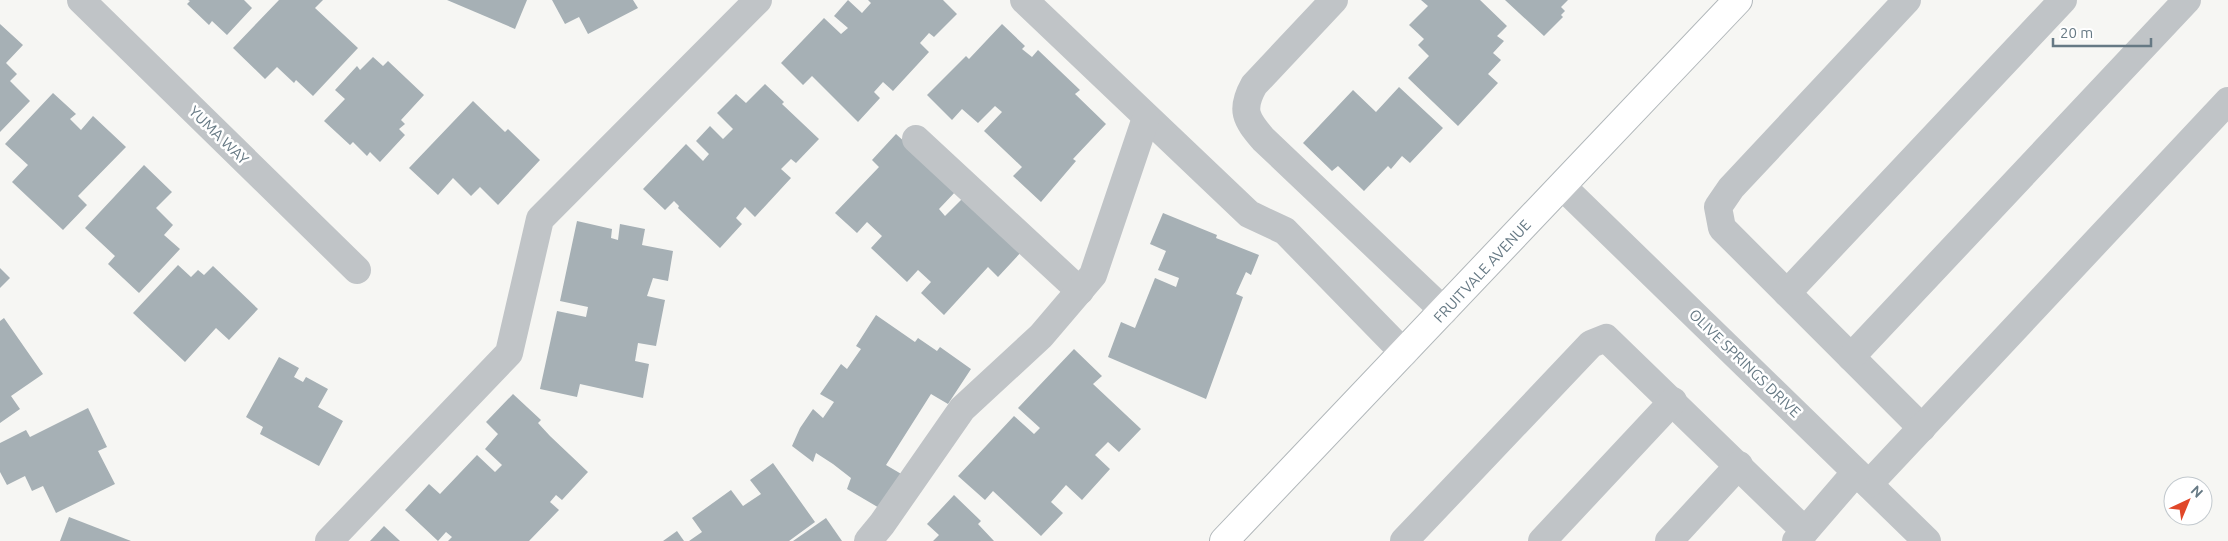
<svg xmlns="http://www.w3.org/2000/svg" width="2228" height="541" viewBox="0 0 2228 541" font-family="Ubuntu,sans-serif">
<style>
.building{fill:#a6b0b5}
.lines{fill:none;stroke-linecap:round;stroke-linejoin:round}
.major-casing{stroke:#b1b7ba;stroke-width:30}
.minor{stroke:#c0c4c7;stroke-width:28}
.major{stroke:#fff;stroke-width:28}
.labels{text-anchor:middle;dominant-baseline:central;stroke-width:5;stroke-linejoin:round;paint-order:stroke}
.street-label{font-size:15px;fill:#667984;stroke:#fff}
</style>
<rect width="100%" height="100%" fill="#f6f6f3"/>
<g class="building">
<path d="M188 0H244L252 8 227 35 212 21 209 25 187 4 190 1Z"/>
<path d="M279 0H323L315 8 358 48 313 96 296 80 294 83 277 67 265 79 233 48Z"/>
<path d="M447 0H527L515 29Z"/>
<path d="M552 0H633L638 8 588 34 579 17 565 24Z"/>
<path d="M848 0 862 13 871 3 868 0H943L957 14 934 37 929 33 920 43 929 52 893 91 883 82 874 92 880 98 858 122 812 76 803 85 781 63 824 18 841 34 848 28 834 16Z"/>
<path d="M1421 0H1480L1507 26 1497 36 1504 41 1493 53 1501 60 1488 74 1498 83 1458 126 1408 78 1429 56 1418 45 1424 39 1409 25 1428 6Z"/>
<path d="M1505 0H1568L1561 7 1565 11 1561 15 1563 17 1544 36Z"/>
<path d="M0 24 23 45 6 63 17 74 10 81 30 101 0 132Z"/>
<path d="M1002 24 1025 46 1022 49 1032 57 1038 50 1080 90 1075 94 1106 124 1073 159 1076 161 1041 202 1013 176 1022 167 984 131 1002 112 995 106 978 123 962 109 952 120 927 95 966 56 969 59Z"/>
<path d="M373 57 383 66 388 61 424 95 401 120 405 124 399 129 405 135 380 162 370 152 367 156 353 142 350 145 324 121 345 99 335 90 357 66 360 70Z"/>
<path d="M765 84 784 102 782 104 819 139 796 163 791 159 781 169 791 178 755 217 745 207 736 218 742 224 720 248 678 208 679 206 674 201 665 210 643 189 686 144 703 161 709 154 696 141 710 126 723 139 733 129 717 113 736 94 746 103Z"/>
<path d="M1399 87 1443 128 1410 163 1402 156 1391 169 1388 166 1364 191 1338 166 1332 171 1303 143 1353 90 1376 112Z"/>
<path d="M53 93 76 114 70 119 81 130 93 116 126 147 78 196 87 205 63 230 12 182 28 165 5 144Z"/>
<path d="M473 101 505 132 508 129 540 160 498 205 480 187 471 196 453 178 438 195 409 168Z"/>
<path d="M896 134 957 190 939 209 945 216 965 196 1023 250 998 277 988 267 944 315 921 293 931 282 918 270 907 282 871 248 882 236 867 222 857 233 835 213 879 167 872 160Z"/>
<path d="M144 165 172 192 156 208 173 225 164 235 180 249 139 293 108 264 115 256 85 228Z"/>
<path d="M1163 213 1217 235 1216 238 1259 255 1251 275 1246 272 1236 294 1243 297 1206 399 1108 357 1121 322 1135 328 1155 278 1176 287 1179 278 1158 270 1166 251 1150 244Z"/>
<path d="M577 221 612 229 611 238 618 240 620 224 645 229 642 245 673 251 668 281 653 278 647 296 665 300 656 346 638 343 635 361 649 364 643 398 580 384 577 397 540 389 557 311 586 317 588 307 560 301Z"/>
<path d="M178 265 191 277 198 270 204 275 213 266 258 309 229 340 216 328 185 362 133 313Z"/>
<path d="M0 268 10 278 0 288Z"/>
<path d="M876 315 915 342 918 338 937 351 940 347 971 369 948 404 931 394 886 465 903 475 881 509 847 489 851 478 833 464 816 453 813 462 792 446 800 428 813 409 823 418 834 402 820 394 841 364 847 369 861 349 856 346Z"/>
<path d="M4 318 43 374 11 396 20 409 0 423V321Z"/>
<path d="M1074 349 1102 376 1093 384 1141 429 1119 452 1108 442 1095 455 1110 469 1082 500 1066 485 1051 502 1063 513 1041 536 993 491 985 500 958 476 1014 416 1034 434 1040 428 1018 408Z"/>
<path d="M279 357 299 368 294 377 303 382 306 377 328 389 318 407 343 421 319 466 260 434 263 427 246 417Z"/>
<path d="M513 394 541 420 538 423 550 436 588 472 562 500 556 495 550 502 559 510 529 541H448L452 537 446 532 438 541 405 510 429 484 440 494 477 455 495 472 502 465 485 449 498 434 486 422Z"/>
<path d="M88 408 107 447 98 451 115 484 56 513 43 486 32 491 25 476 7 485 0 472V443L26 430 30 437Z"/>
<path d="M773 463 815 522 789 541H689L702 532 692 518 731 490 743 506 761 494 750 480Z"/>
<path d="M954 495 981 521 978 524 994 541H933L939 535 927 524Z"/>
<path d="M69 517 131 541H60Z"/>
<path d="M826 518 842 541H793Z"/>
<path d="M384 526 400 541H370Z"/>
<path d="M677 531 684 541H663Z"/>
</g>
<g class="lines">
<g class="major-casing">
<path id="major" d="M1224 541 1738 0"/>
</g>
<g class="minor">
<path d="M81 0 357 270"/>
<path d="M1024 0 1249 214 1285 231 1404 353"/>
<path d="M1334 0 1254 85C1240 110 1246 119 1263 139L1444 311"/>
<path d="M1907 0 1731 188 1718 207 1722 228 1922 428"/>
<path d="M916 139 1080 291"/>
<path d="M1562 186 1927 541"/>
<path d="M1787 293 2063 0"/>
<path d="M1851 357 2187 0"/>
<path d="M1869 484 2228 101"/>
<path d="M1805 531 1856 472"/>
<path d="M329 541 509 353 540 219 758 0"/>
<path d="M868 541 882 524 962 409 1041 336 1093 275 1146 118"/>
<path d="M1404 541 1591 344 1606 338 1805 531 1796 541"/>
<path d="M1542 541 1673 401"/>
<path d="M1669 541 1739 465"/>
</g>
<use href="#major" class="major"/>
</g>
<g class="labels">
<g class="street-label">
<text transform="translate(219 135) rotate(44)">YUMA WAY</text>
<text transform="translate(1482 271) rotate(-47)">FRUITVALE AVENUE</text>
<text transform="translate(1745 363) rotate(44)">OLIVE SPRINGS DRIVE</text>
</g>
</g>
<g transform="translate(2188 501) rotate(44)"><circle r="24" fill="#ffffff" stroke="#c2c9ce"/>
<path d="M0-4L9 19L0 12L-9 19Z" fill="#e04729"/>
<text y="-8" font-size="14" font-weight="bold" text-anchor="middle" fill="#667984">N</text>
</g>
<path d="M2053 38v8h98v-8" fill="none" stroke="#667984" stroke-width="2.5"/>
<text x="2060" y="38" font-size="15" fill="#667984" stroke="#ffffff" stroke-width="4" paint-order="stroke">20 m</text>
</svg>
